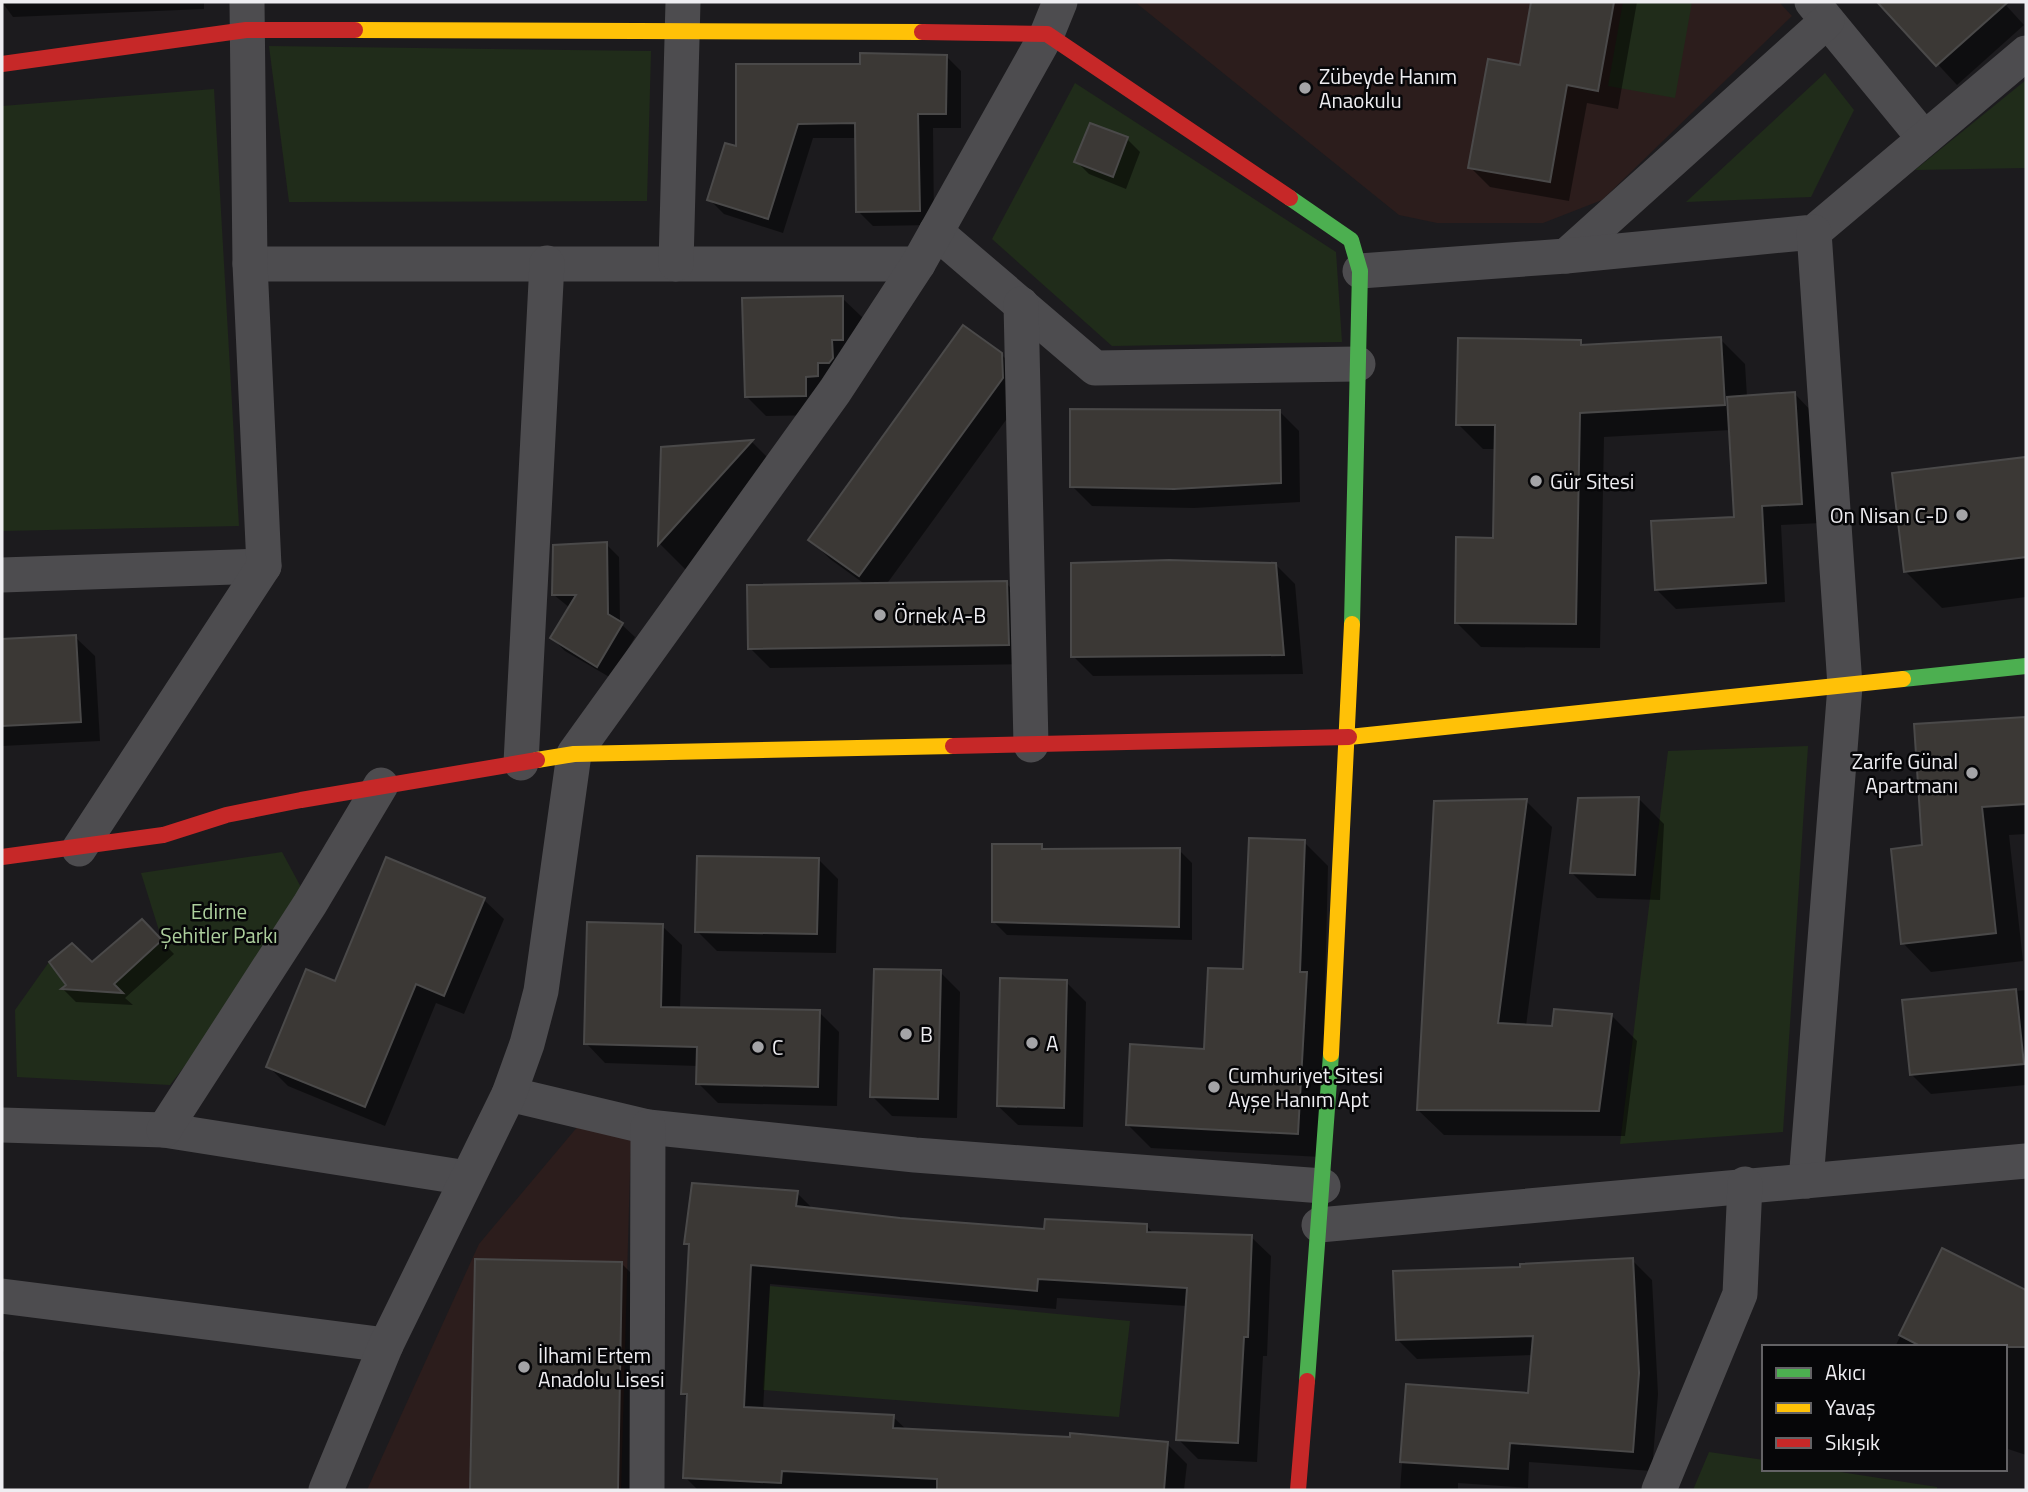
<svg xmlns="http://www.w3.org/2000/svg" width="2028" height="1492" viewBox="0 0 2028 1492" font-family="'Titillium Web',sans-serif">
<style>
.industrial{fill:#2c1d1c}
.green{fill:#202c1a}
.shadow{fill:#0007}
.building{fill:#3b3835;stroke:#4a4949;stroke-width:2}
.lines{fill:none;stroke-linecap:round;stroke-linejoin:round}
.street{stroke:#4d4c4f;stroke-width:35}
.fast{stroke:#4caf50;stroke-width:16}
.slow{stroke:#ffc107;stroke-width:16}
.jam{stroke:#c62828;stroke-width:16}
.poi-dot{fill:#a4a4a7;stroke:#060608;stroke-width:2.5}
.labels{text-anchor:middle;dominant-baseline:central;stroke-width:5;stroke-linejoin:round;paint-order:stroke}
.poi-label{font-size:21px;fill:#eeedf1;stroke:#060608;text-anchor:start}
.park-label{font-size:21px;fill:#adcf9d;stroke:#060608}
</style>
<rect width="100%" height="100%" fill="#1c1b1e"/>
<g class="industrial">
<path d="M1135 2H1779L1792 16 1602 200 1543 223H1437L1399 215Z"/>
<path d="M584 1119 631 1136 621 1490H367L479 1244Z"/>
</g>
<g class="green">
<path d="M1623 2H1692L1675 98 1608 86Z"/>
<path d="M269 46 651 51 647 201 289 202Z"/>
<path d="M1825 73 1854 110 1811 197 1686 202Z"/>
<path d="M2026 80V168L1915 170Z"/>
<path d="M1075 83 1336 252 1342 342 1112 346 992 239Z"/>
<path d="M214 89 239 526 2 531V106Z"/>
<path d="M1808 746 1783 1132 1620 1144 1668 751Z"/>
<path d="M282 852 310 904 170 1085 17 1077 15 1010 49 962 70 990 105 992 162 940 141 873Z"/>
<path d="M770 1286 1130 1321 1119 1417 763 1390Z"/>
<path d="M1709 1452 1764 1460V1469H1821L1937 1487V1490H1693Z"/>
</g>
<g class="shadow">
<path d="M2 2H204V9L13 17Z"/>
<path d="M1533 2H1637L1618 109 1587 103 1569 201 1490 187 1470 167 1522 67Z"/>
<path d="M1880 2H2003L2024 25 1957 85Z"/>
<path d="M946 56 961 71V128H933L934 225 873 226 858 211 857 138H813L783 233 724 214 709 199 738 148 861 66Z"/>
<path d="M1091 125 1127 139 1140 152 1126 189 1089 174 1076 161Z"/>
<path d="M842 298 862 317V359L825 415 766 416 746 396Z"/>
<path d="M1720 339 1745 364 1747 397 1795 394 1814 414 1821 523 1781 525 1785 602 1676 609 1656 589 1736 518 1731 430 1604 437 1600 648 1481 647 1456 622 1495 539 1496 449H1483L1458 424 1580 342 1585 347Z"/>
<path d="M1001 354 1021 375 1022 398 886 585 1006 583 1026 603 1028 664 770 668 750 648 866 585 830 559 810 539Z"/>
<path d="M1279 411 1299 431 1300 502 1194 508 1092 506 1072 486Z"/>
<path d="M752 442 788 478 696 580 660 544 662 449Z"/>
<path d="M2026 459V597L1942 608 1906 572 1894 475Z"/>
<path d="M606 544 619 557 620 623 635 637 611 678 565 651 552 638 570 608 554 595Z"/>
<path d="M1275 564 1295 584 1303 674 1093 676 1073 656Z"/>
<path d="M75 637 95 656 100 741 2 746V641Z"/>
<path d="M2024 718 2026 834 2009 835 2023 961 1931 972 1903 943 1924 847Z"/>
<path d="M1638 798 1664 824 1660 900 1597 898 1572 873Z"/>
<path d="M1526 801 1552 827 1526 1026 1554 1028 1611 1015 1637 1041 1625 1136 1444 1135 1418 1110Z"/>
<path d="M1304 842 1328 866 1321 1157 1151 1148 1127 1124 1206 1050Z"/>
<path d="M1041 846 1046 851 1179 850 1192 863V940L1007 935 994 922Z"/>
<path d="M818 859 838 879 836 953 717 951 697 931Z"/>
<path d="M484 900 504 919 464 1014 436 1003 385 1126 288 1086 268 1066Z"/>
<path d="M142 921 174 954 125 998 133 1005 76 1002 63 989Z"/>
<path d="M662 926 682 945 680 1009 819 1012 839 1032 837 1106 718 1103 698 1083V1066L605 1063 586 1043Z"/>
<path d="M940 972 960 992 957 1118 892 1116 872 1096Z"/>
<path d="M1066 982 1086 1002 1083 1127 1018 1125 998 1106Z"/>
<path d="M2026 990V1085L1931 1094 1911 1074 1904 1002Z"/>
<path d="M797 1193 814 1210 900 1219 1046 1231 1147 1226 1154 1234 1251 1237 1271 1256 1267 1356H1263L1257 1462 1198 1459 1178 1439 1187 1306 1057 1298 1056 1309 770 1284 763 1410 893 1417 907 1430 1167 1444 1187 1464 1184 1490H698L685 1477 689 1399 682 1393 690 1247 686 1243Z"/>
<path d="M1943 1250 2024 1291 2026 1286V1455L2005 1448V1347H1895Z"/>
<path d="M1632 1260 1652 1280 1658 1394 1652 1471 1529 1462 1528 1488 1458 1483V1490H1400L1408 1386 1530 1395 1533 1355 1417 1359 1398 1340 1522 1269Z"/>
<path d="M476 1261 621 1263 647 1289 643 1490H472Z"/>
<path d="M2 1350 4 1352 2 1375Z"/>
<path d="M1834 1469H1891L1837 1472Z"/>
</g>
<g class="building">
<path d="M1531 2H1614L1598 91 1567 85 1550 182 1468 168 1488 59 1520 65Z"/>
<path d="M1877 2H2008L1936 66Z"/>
<path d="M860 53 947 55 946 114H918L920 211 856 212 855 123 798 124 768 219 707 200 725 143 736 146V64H860Z"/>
<path d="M1090 123 1128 137 1113 177 1074 162Z"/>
<path d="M843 296V340H832L833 358 829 363H818V376L806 377V396L745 397 742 298Z"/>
<path d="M963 325 1002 353 1003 378 859 576 808 540Z"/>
<path d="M1721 337 1725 405 1580 413 1576 624 1455 623 1456 537 1493 538 1495 425H1456L1458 338 1581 340V345Z"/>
<path d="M1795 392 1802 504 1762 506 1766 583 1655 590 1651 521 1734 517 1727 397Z"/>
<path d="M1070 409 1280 410 1281 483 1174 489 1070 487Z"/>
<path d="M753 440 658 545 661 447Z"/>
<path d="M2026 457V557L1904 572 1892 473Z"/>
<path d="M607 542 608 614 623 623 597 667 550 638 576 595H552L553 545Z"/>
<path d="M1169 560 1276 563 1284 655 1071 657V563Z"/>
<path d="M1007 581 1009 645 748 649 747 585Z"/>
<path d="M76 635 81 722 2 726V639Z"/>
<path d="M2025 717 2026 804 1982 807 1996 933 1901 944 1891 849 1922 845 1914 724Z"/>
<path d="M1639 797 1635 875 1570 873 1578 798Z"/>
<path d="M1527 799 1498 1023 1552 1026 1554 1009 1612 1014 1599 1111 1417 1110 1434 801Z"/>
<path d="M1249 838 1305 840 1300 972H1307L1298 1134 1126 1125 1130 1044 1204 1049 1208 968 1243 969Z"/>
<path d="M992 844H1042V849L1180 848 1179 927 992 922Z"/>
<path d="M697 856 819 858 817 934 695 932Z"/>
<path d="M386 857 485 898 444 996 416 984 365 1107 266 1067 306 969 335 981Z"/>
<path d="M142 919 162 940 114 984 123 993 61 989 66 985 49 962 72 943 92 962Z"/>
<path d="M587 922 663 924 661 1007 820 1010 818 1087 696 1084 697 1047 584 1044Z"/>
<path d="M874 969 941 970 938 1099 870 1097Z"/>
<path d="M1000 978 1067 980 1064 1108 997 1106Z"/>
<path d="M2016 989 2024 1064 1910 1075 1902 1000Z"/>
<path d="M692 1183 798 1191 796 1206 900 1218 1044 1229 1045 1219 1147 1224V1232L1252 1235 1248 1337H1244L1238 1443 1176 1440 1187 1288 1038 1279 1037 1291 751 1265 744 1407 894 1415 893 1428 1070 1437V1433L1168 1442 1164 1490H937V1479L782 1471 781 1483 683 1478 687 1394H681L689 1244H684Z"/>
<path d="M1942 1248 2026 1290V1347H1922L1899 1335Z"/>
<path d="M1633 1258 1639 1373 1633 1452 1510 1443 1508 1469 1400 1462 1406 1384 1528 1393 1533 1336 1396 1340 1393 1271 1520 1267V1264Z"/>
<path d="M475 1259 622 1262 618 1490H470Z"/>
</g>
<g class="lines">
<g class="street">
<path d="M1812 2 1923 137"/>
<path d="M936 232 1095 368 1358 364"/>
<path d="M1566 256 1827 21"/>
<path d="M250 264H918"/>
<path d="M676 264 683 2"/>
<path d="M1360 271 1566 256 1814 232 2026 53"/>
<path d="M1021 304 1031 745"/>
<path d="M2 575 264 566"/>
<path d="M521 763 547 263"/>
<path d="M79 849 264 566 250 264 247 2"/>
<path d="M509 1094 648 1127 915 1155 1323 1186"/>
<path d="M2 1125 164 1130 467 1178"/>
<path d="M164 1130 310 904 381 785"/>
<path d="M1806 1181 1845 686 1814 232"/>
<path d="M1319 1225 2026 1161"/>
<path d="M2 1296 386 1345"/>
<path d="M326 1490 386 1345 509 1094 527 1044 541 991 574 754 835 391 918 264 1047 34 1060 2"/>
<path d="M647 1490 648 1127"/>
<path d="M1659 1490 1740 1294 1745 1184"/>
</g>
<g class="fast">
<path d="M1290 198 1351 240 1360 271 1352 624"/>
<path d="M1903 679 2026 666"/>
<path d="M1307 1381 1331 1054"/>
</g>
<g class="slow">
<path d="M355 30 922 32"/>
<path d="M1349 737 1903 679"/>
<path d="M537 760 574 754 953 746"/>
<path d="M1331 1054 1352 624"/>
</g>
<g class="jam">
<path d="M922 32 1047 34 1290 198"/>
<path d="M2 64 246 30H355"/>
<path d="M953 746 1349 737"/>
<path d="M2 857 163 835 226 815 301 800 537 760"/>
<path d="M1298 1490 1307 1381"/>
</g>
</g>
<g class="poi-dot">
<circle cx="1305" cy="88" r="7"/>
<circle cx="1536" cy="481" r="7"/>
<circle cx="1962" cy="515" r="7"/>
<circle cx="880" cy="615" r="7"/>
<circle cx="1972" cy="773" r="7"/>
<circle cx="906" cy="1034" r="7"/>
<circle cx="1032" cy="1043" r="7"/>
<circle cx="758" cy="1047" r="7"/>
<circle cx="1214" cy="1087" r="7"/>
<circle cx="524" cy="1367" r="7"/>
</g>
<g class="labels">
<g class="poi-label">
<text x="1319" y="76">Zübeyde Hanım<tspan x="1319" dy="24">Anaokulu</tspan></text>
<text x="1550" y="481">Gür Sitesi</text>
<text x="1948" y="515" text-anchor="end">On Nisan C-D</text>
<text x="894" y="615">Örnek A-B</text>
<text x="1958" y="761" text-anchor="end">Zarife Günal<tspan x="1958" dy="24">Apartmanı</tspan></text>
<text x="920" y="1034">B</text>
<text x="1046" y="1043">A</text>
<text x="772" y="1047">C</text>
<text x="1228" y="1075">Cumhuriyet Sitesi<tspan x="1228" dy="24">Ayşe Hanım Apt</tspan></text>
<text x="538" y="1355">İlhami Ertem<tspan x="538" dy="24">Anadolu Lisesi</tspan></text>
</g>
<g class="park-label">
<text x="219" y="911">Edirne<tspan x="219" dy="24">Şehitler Parkı</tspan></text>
</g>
</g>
<rect width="2028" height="1492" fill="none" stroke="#eeedf1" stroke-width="7"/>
<rect x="1762" y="1345" width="245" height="126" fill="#060608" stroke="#636265" stroke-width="2"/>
<rect x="1776" y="1368" width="35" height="10" fill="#4caf50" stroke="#636265" stroke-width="2"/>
<text x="1825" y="1380" font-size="21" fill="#eeedf1">Akıcı</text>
<rect x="1776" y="1403" width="35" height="10" fill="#ffc107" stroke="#636265" stroke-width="2"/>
<text x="1825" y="1415" font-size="21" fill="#eeedf1">Yavaş</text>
<rect x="1776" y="1438" width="35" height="10" fill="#c62828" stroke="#636265" stroke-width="2"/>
<text x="1825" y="1450" font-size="21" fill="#eeedf1">Sıkışık</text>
</svg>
